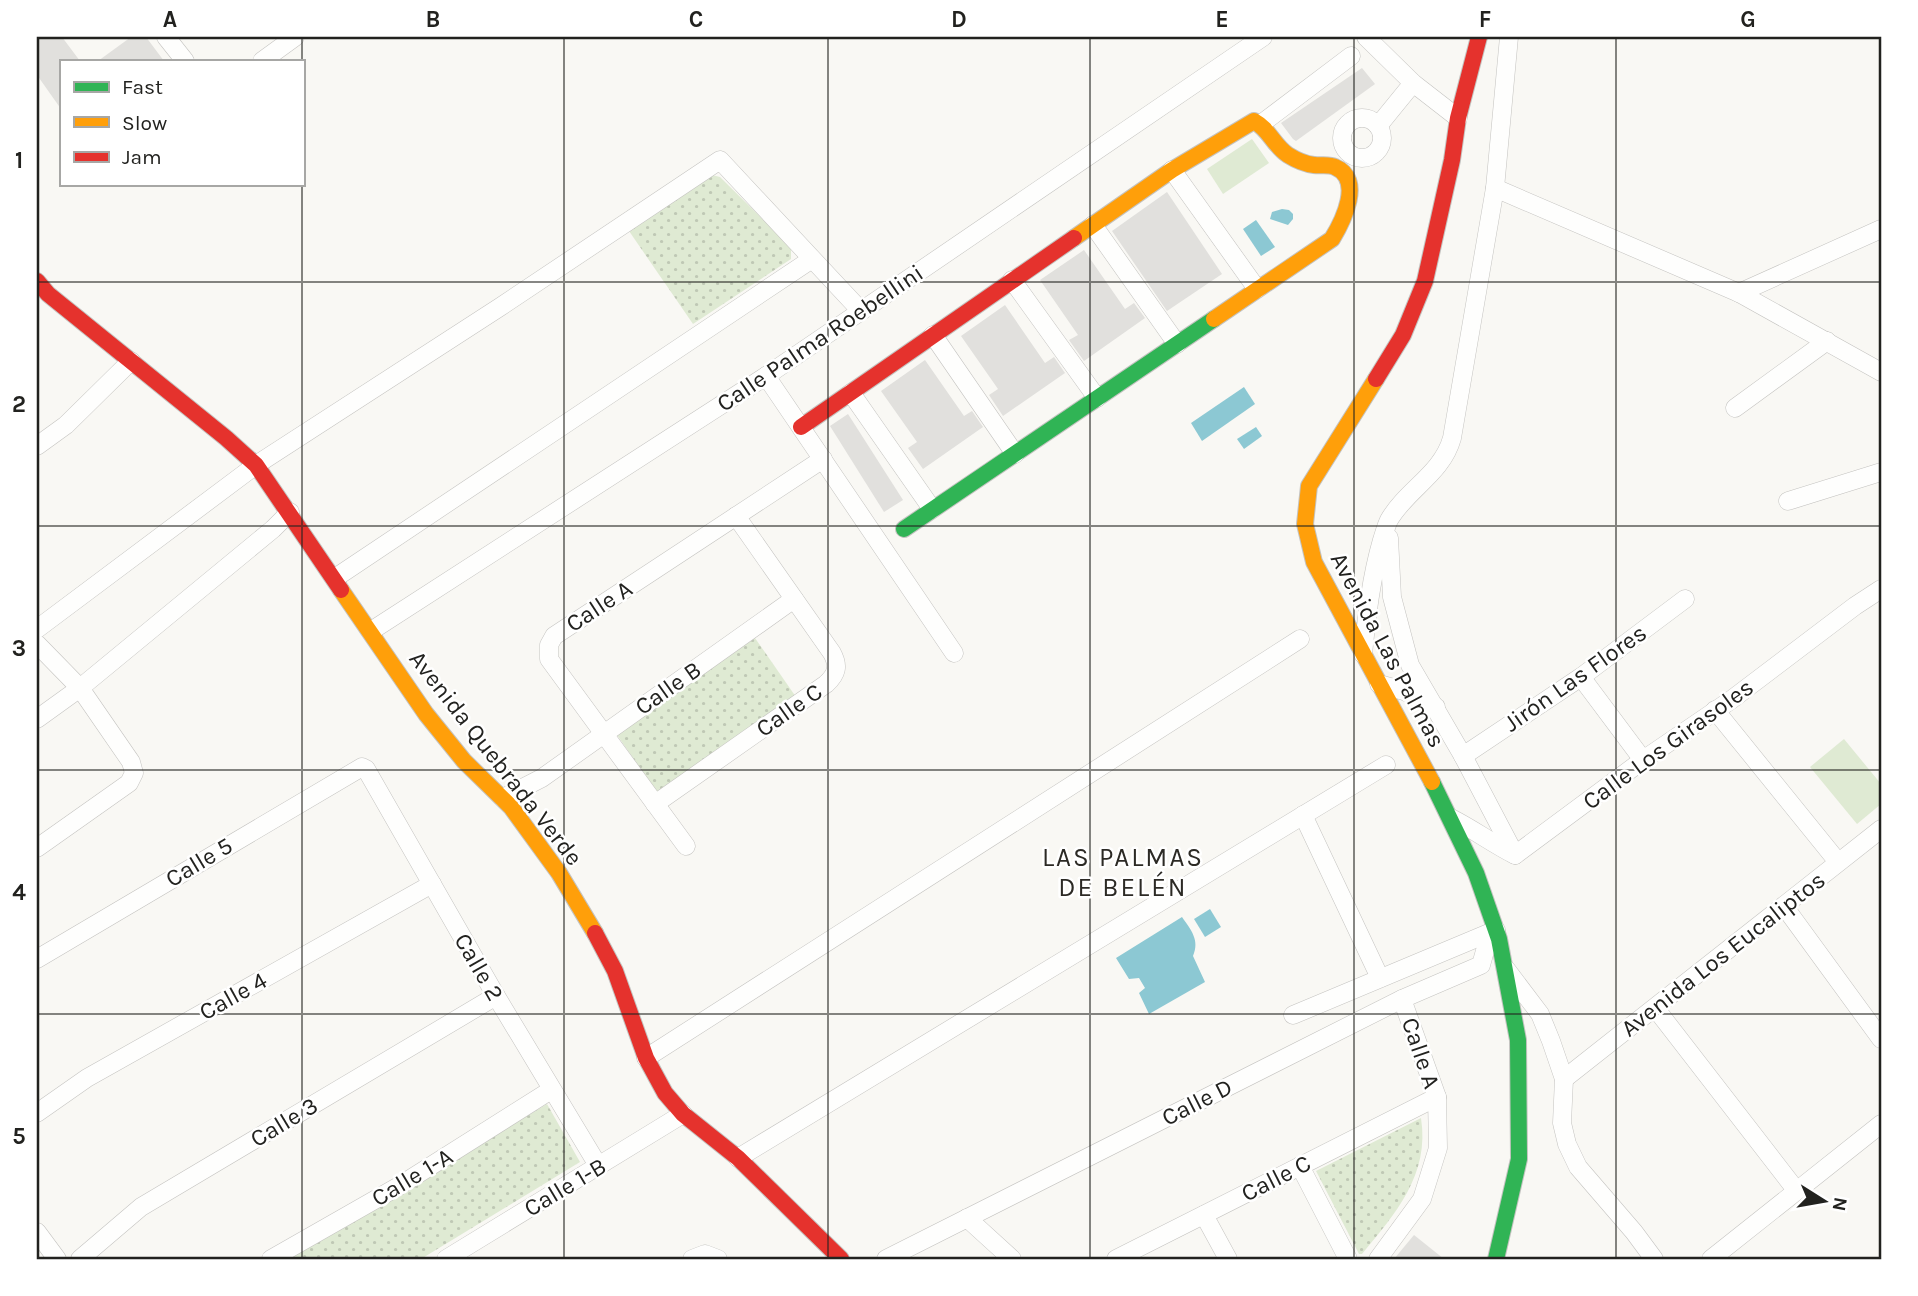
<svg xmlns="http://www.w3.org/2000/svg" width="1918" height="1296" viewBox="0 0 1918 1296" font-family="Karla,sans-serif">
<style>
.green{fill:url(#green-dots)}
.pitch{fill:#dfead3}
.water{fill:#8cc8d3}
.building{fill:#e1e0dd}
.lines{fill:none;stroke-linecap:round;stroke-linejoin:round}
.street-casing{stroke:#c4c3c0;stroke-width:19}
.fast-casing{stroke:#c4c3c0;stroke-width:18}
.slow-casing{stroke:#c4c3c0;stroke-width:18}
.jam-casing{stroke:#c4c3c0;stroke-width:18}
.street{stroke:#fefefd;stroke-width:18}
.fast{stroke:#30b455;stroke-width:16}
.slow{stroke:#ff9f0a;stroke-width:16}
.jam{stroke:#e5322d;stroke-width:16}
.grid{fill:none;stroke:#22221f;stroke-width:2;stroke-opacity:0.55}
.labels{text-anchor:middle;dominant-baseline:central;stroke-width:5;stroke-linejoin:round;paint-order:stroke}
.street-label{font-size:24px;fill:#22221f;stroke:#fff}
.neighbourhood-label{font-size:26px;letter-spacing:2px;fill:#2c2a25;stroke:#fff}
.neatline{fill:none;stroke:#22221f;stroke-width:2.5}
.grid-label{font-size:23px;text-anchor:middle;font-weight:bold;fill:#22221f}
</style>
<defs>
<pattern id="green-dots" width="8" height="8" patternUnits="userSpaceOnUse" patternTransform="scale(1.75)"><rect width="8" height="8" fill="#dfead3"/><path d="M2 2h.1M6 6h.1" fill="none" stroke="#bfc8b5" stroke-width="1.8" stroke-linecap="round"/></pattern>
</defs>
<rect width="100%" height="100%" fill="#f9f8f4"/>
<g class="green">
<path d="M712 175 720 177 791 247V259L693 324 629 231Z"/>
<path d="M755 638 796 697 658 794 617 735Z"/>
<path d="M547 1104 580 1162 421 1259H287Z"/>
<path d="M1421 1118C1430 1175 1395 1214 1362 1254H1359L1316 1171Z"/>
</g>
<g class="pitch">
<path d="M1252 139 1269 163 1223 194 1207 169Z"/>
<path d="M1844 739 1881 784V804L1857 824 1810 767Z"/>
</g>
<g class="water">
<path d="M1282 209 1289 210 1293 214V219L1288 225 1270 219 1272 212Z"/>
<path d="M1256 220 1275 247 1261 256 1243 229Z"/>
<path d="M1244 387 1255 404 1202 441 1191 423Z"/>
<path d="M1256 427 1262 436 1244 449 1237 439Z"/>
<path d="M1210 909 1221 927 1205 937 1194 919Z"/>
<path d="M1182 917C1191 930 1200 940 1193 956L1205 982 1149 1014 1139 993 1145 988 1139 978 1129 979 1116 958Z"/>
</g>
<g class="building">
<path d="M37 37H62L80 61H61V109L37 75Z"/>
<path d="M131 37H146L164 61H98Z"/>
<path d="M1362 68 1375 84 1296 141 1293 139 1281 123Z"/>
<path d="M1167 192 1222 274 1167 311 1112 231Z"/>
<path d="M1084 250 1125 309 1134 303 1145 318 1084 361 1069 340 1078 335 1040 280Z"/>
<path d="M1005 305 1045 363 1054 357 1065 373 1003 416 989 395 998 389 961 336Z"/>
<path d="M925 360 964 416 972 411 983 427 923 469 908 448 917 442 881 391Z"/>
<path d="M848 414 903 500 884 512 830 426Z"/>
<path d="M1414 1235 1444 1259H1394Z"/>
</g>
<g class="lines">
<g class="street-casing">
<g id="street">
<path d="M166 37 185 61"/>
<path d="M1366 37 1413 83 1458 118"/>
<path d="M262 61 295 37"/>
<circle cx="1362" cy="138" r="20"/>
<path d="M1261 124 1351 56"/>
<path d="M1378 126 1413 83"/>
<path d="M1172 170 1257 289"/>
<path d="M1495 188 1739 293 1881 372"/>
<path d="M1093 225 1177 344"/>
<path d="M1012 280 1097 398"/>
<path d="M1739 293 1881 229"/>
<path d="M933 335 1015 454"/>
<path d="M766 376 954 653"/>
<path d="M851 393 932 509"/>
<path d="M1735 408 1827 341"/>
<path d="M37 446 66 425 131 361"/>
<path d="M1788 501 1881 472"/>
<path d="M1389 538 1392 597 1410 665 1463 756 1515 855"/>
<path d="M335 578 812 259"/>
<path d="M37 629 256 465 500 307 720 160 861 311"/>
<path d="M371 631 766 376 1263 37"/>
<path d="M37 644 80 688 131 762 134 773 129 783 37 848"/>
<path d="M1363 654C1367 615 1371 578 1382 540 1384 534 1386 526 1389 520 1407 489 1442 474 1452 438L1495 188 1509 37"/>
<path d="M1581 677 1643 760"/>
<path d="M1379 684 1404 691 1436 707"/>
<path d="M1715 710 1838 862"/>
<path d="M37 719 80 688 273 529 290 512"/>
<path d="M1463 756 1581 677 1685 599"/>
<path d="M503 798 542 778 794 599"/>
<path d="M655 804 826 684C837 674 839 666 832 653L736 516"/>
<path d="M1303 815 1380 978"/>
<path d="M1451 818C1473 829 1493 844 1515 855L1643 760 1731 700 1855 606 1881 589"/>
<path d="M686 846 549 659V645L554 636 823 459"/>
<path d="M1784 906 1881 1039"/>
<path d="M37 959 362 767 366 769 496 996 599 1167"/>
<path d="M1506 969 1540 1014 1551 1041 1564 1079 1562 1123 1567 1144 1578 1167 1634 1232 1654 1259"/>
<path d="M1656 1009 1796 1190"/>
<path d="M1293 1015 1496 930"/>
<path d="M646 1058 1300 639"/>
<path d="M1564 1079 1881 829"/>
<path d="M37 1113 87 1078 432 884"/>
<path d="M738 1158 1386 765"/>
<path d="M1300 1166 1348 1259"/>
<path d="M1204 1215 1228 1259"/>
<path d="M967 1218 1012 1259"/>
<path d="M37 1232 57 1259"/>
<path d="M80 1259 141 1207 496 996"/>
<path d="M271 1259 399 1186 551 1090"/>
<path d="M446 1259 683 1114"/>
<path d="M692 1259 705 1254 718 1259"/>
<path d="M886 1259 1402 999 1481 965 1490 933"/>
<path d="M1116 1259 1437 1097"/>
<path d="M1378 1259 1422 1199 1438 1148 1437 1097 1402 999"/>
<path d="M1711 1259 1881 1124"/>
</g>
</g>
<g class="fast-casing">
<g id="fast">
<path d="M904 529 1214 319"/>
<path d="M1432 782 1476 873 1499 939 1518 1040 1519 1159 1496 1259"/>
</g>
</g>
<g class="slow-casing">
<g id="slow">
<path d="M1074 238 1172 170 1254 121C1269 129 1274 146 1288 155 1296 160 1305 164 1314 165 1321 166 1329 164 1335 167 1364 179 1343 221 1332 239L1214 319"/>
<path d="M1376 379 1309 486 1305 524 1314 562 1432 782"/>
<path d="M341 590 426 714 464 761 511 807 559 873 595 933"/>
</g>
</g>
<g class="jam-casing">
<g id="jam">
<path d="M37 281 48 294 226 438 256 465 341 590"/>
<path d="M1376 379 1403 335 1425 281 1452 160 1458 118 1479 37"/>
<path d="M801 427 1074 238"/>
<path d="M595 933 615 971 646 1058 665 1093 683 1114 738 1158 841 1259"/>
</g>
</g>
<use href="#street" class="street"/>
<use href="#fast" class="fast"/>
<use href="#slow" class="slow"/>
<use href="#jam" class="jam"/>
</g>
<path class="grid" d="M302 37V61M564 37V1259M828 37V1259M1090 37V1259M1354 37V1259M1616 37V1259M302 184V1259M37 282H1881M37 526H1881M37 770H1881M37 1014H1881"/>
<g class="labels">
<g class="street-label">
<text transform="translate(820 338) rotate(-34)">Calle Palma Roebellini</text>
<text transform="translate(599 606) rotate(-33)">Calle A</text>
<text transform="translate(1388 650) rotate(62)">Avenida Las Palmas</text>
<text transform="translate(1575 678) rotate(-35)">Jirón Las Flores</text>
<text transform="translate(668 688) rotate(-35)">Calle B</text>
<text transform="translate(789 710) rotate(-35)">Calle C</text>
<text transform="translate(1668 744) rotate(-36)">Calle Los Girasoles</text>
<text transform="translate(496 758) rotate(52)">Avenida Quebrada Verde</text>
<text transform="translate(199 862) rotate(-31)">Calle 5</text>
<text transform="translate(1723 954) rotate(-38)">Avenida Los Eucaliptos</text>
<text transform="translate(479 967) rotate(60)">Calle 2</text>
<text transform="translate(233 996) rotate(-29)">Calle 4</text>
<text transform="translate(1421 1053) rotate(71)">Calle A</text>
<text transform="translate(1197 1102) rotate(-27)">Calle D</text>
<text transform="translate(284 1122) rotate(-31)">Calle 3</text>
<text transform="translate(412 1177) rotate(-31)">Calle 1-A</text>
<text transform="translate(1276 1178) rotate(-27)">Calle C</text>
<text transform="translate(565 1187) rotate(-31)">Calle 1-B</text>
</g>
<g class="neighbourhood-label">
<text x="1123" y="857">LAS PALMAS<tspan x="1123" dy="30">DE BELÉN</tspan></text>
</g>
</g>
<rect width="1918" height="1296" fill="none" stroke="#ffffff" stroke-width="77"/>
<rect x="60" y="60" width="245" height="126" fill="#ffffff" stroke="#a7a7a5" stroke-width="2"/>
<rect x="74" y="82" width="35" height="10" fill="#30b455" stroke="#a7a7a5" stroke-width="2"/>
<text x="122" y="94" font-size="21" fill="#22221f">Fast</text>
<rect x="74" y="117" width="35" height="10" fill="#ff9f0a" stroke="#a7a7a5" stroke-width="2"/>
<text x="122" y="130" font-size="21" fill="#22221f">Slow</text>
<rect x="74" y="152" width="35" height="10" fill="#e5322d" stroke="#a7a7a5" stroke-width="2"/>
<text x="122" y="164" font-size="21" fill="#22221f">Jam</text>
<g transform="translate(1824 1201) rotate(101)" stroke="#ffffff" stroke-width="5" paint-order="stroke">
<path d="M0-5L12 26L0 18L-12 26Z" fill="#22221f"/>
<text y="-10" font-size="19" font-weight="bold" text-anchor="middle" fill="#22221f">N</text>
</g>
<rect x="38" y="38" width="1842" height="1220" class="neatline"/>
<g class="grid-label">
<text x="170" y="27">A</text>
<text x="433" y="27">B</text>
<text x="696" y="27">C</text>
<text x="959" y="27">D</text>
<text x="1222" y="27">E</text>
<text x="1485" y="27">F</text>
<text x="1748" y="27">G</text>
<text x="19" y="168">1</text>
<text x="19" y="412">2</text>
<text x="19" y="656">3</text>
<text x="19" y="900">4</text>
<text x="19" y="1144">5</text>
</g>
</svg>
